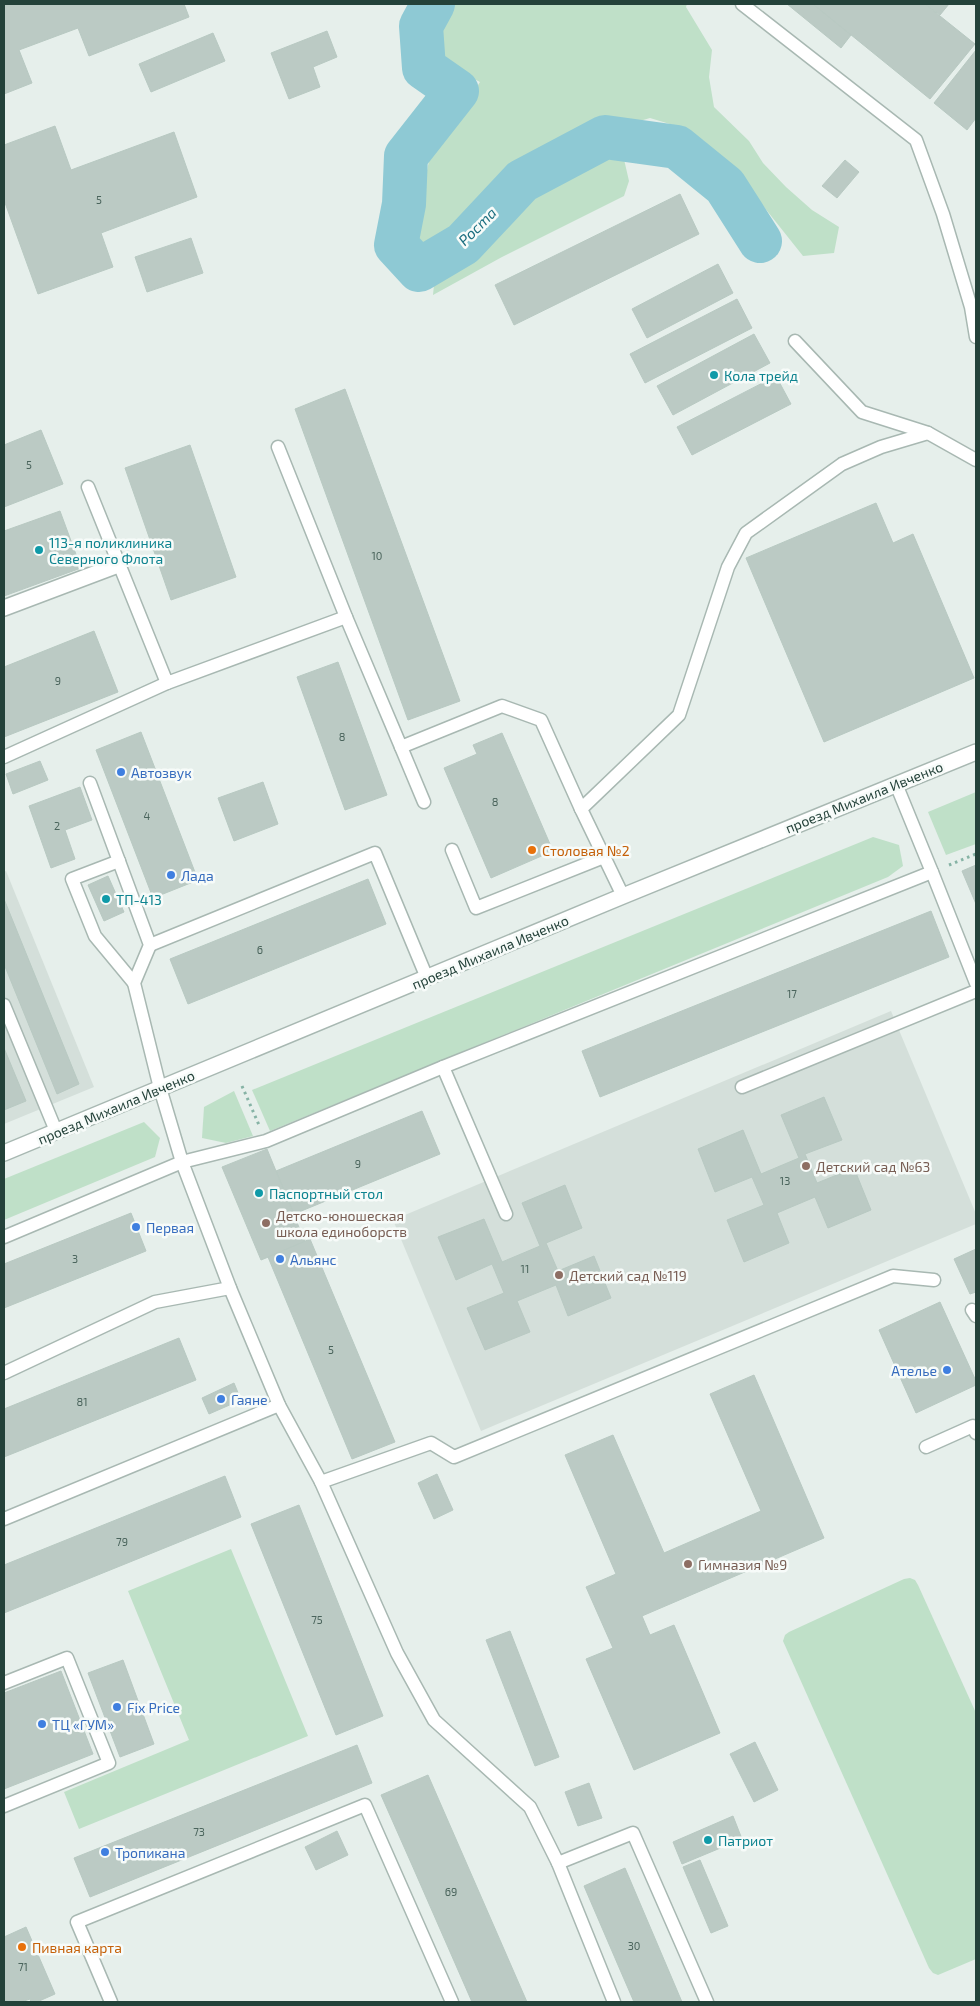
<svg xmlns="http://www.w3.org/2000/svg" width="980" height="2006" viewBox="0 0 980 2006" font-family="'Exo 2',sans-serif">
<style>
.built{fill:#d4dfda}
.green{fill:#bfe0c8}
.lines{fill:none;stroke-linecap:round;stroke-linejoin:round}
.river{stroke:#8ec9d4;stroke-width:44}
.building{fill:#bbcac4;stroke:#b8c9c2}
.service-casing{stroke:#a8b8b2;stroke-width:15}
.minor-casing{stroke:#a8b8b2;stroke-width:18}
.tertiary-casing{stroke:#a8b8b2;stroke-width:18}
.path{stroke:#86b3a5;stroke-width:3;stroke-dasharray:2.5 4;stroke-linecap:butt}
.service{stroke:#fff;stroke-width:12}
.minor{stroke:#fff;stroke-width:15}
.tertiary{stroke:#fff;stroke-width:15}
.culture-dot{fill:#0f9aa8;stroke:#f7fbf9;stroke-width:2}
.shop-dot{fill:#3f7fe0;stroke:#f7fbf9;stroke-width:2}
.food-dot{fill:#e8710a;stroke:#f7fbf9;stroke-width:2}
.education-dot{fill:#8d6e63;stroke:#f7fbf9;stroke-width:2}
.labels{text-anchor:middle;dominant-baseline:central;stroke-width:5;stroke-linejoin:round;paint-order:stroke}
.number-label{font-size:11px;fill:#4a645c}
.culture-label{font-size:14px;fill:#0d838f;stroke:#f7fbf9;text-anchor:start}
.shop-label{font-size:14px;fill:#366cbe;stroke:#f7fbf9;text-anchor:start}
.street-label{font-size:14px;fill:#24423a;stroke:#f7fbf9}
.food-label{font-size:14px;fill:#c56008;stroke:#f7fbf9;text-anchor:start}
.education-label{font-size:14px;fill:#785e54;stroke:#f7fbf9;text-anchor:start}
.water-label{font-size:15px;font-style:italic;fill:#1c6f80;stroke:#f7fbf9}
</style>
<rect width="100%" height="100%" fill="#e6efeb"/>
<g class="built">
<path d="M6 871 94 1087 4 1124V872Z"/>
<path d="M891 1011 976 1214V1224L481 1431 393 1220Z"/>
</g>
<g class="green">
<path d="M451 4H687L686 7 712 50 709 77 714 107 749 141 763 163 786 187 812 210 839 227 834 253 803 256 740 177 704 141 683 128 650 118 633 123 625 135 623 155 629 181 624 196 502 257 433 295 439 235 419 251 418 213 429 161 480 82 440 61 441 21Z"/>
<path d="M976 792V844L946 855 928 812Z"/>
<path d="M873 837 899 845 903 866 888 877 270 1131 252 1090Z"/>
<path d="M234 1091 253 1136 226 1143 202 1138 204 1107Z"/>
<path d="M144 1122 160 1138 155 1157 4 1220V1179Z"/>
<path d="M231 1549 308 1736 79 1829 64 1792 189 1740 128 1591Z"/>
<path d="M910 1578 915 1580 918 1585 976 1713V1959L938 1975 933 1973 929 1968 783 1641 785 1635 789 1632 904 1579Z"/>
</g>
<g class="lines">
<path class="river" d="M433 4 421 26 424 68 457 91 406 156 404 204 396 245 419 270 463 244 522 181 605 137 677 147 725 186 760 241"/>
</g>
<g class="building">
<path d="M4 4H184L189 17 89 56 78 28 19 50 32 83 4 94Z"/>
<path d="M787 4H813L851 35 841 48Z"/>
<path d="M813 4H925L975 44 930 99Z"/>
<path d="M925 4H949L940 15Z"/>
<path d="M327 31 337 57 313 67 320 87 289 99 271 53Z"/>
<path d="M213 33 225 61 151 92 139 64Z"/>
<path d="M976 50V118L967 130 934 103Z"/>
<path d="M55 126 71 170 174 132 197 197 101 233 113 267 38 294 4 200V145Z"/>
<path d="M845 160 859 172 837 198 822 186Z"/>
<path d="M680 194 699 234 514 325 495 285Z"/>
<path d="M191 238 203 273 147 292 135 257Z"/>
<path d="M718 264 733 293 647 338 632 309Z"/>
<path d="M737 299 752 328 645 383 630 354Z"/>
<path d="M754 334 770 363 673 415 657 386Z"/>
<path d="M776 376 791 404 692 455 677 427Z"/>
<path d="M345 389 460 701 408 720 295 409Z"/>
<path d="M41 430 63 484 4 507V445Z"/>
<path d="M190 445 236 577 171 600 125 468Z"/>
<path d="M876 503 893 543 913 534 974 678 824 742 746 558Z"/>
<path d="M60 511 81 568 4 596V531Z"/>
<path d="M94 631 118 692 4 737V667Z"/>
<path d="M338 662 387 795 345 810 297 677Z"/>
<path d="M141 732 198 880 153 898 96 750Z"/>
<path d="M502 733 553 851 491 878 444 768 477 754 473 745Z"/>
<path d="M40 761 48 780 13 794 6 774Z"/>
<path d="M263 782 278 824 234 841 218 798Z"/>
<path d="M80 787 92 820 65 830 75 859 51 868 29 806Z"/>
<path d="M976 865V904L962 871Z"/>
<path d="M108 876 124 912 104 921 88 885Z"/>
<path d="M368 879 386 924 188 1004 170 959Z"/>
<path d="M4 899 79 1084 57 1094 4 964Z"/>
<path d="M931 911 949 957 600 1097 582 1051Z"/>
<path d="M4 1048 26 1101 4 1110Z"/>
<path d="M824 1097 842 1140 805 1154 817 1183 854 1168 871 1210 828 1228 815 1197 777 1213 789 1243 744 1262 727 1220 764 1205 752 1177 715 1192 698 1149 743 1130 761 1174 799 1158 781 1115Z"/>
<path d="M422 1111 440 1154 294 1214 276 1171Z"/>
<path d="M267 1149 305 1242 261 1260 222 1167Z"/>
<path d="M565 1185 582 1228 546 1243 558 1271 594 1256 611 1298 568 1316 556 1285 517 1301 530 1332 485 1350 467 1308 504 1293 492 1264 456 1280 438 1237 484 1219 502 1262 540 1246 522 1203Z"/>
<path d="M131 1213 146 1251 4 1308V1264Z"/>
<path d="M310 1239 395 1442 352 1459 268 1257Z"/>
<path d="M976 1249V1292L970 1294 954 1259Z"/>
<path d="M940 1302 976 1381V1385L916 1413 879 1330Z"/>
<path d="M179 1338 196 1380 4 1457V1409Z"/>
<path d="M754 1375 824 1538 642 1616 650 1635 674 1625 720 1733 634 1770 586 1659 613 1648 586 1587 616 1574 565 1455 613 1435 664 1553 761 1511 710 1394Z"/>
<path d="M234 1383 241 1400 209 1414 202 1398Z"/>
<path d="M437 1474 453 1510 434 1519 418 1483Z"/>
<path d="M225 1476 241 1517 4 1613V1565Z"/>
<path d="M299 1505 383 1716 336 1735 251 1524Z"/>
<path d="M510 1631 559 1757 535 1766 486 1640Z"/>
<path d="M123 1660 154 1744 120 1757 88 1673Z"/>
<path d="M61 1671 93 1754 4 1789V1693Z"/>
<path d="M755 1742 778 1790 754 1802 730 1754Z"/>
<path d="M357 1745 372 1783 90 1897 74 1858Z"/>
<path d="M428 1775 527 2002H472L412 1865 381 1795Z"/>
<path d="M589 1783 602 1818 578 1826 565 1792Z"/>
<path d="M733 1816 742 1839 682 1864 673 1842Z"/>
<path d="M337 1831 348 1855 316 1870 305 1847Z"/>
<path d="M700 1860 728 1926 711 1933 683 1867Z"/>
<path d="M625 1868 682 2002H634L621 1972 584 1886Z"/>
<path d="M26 1927 55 1994 37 2002H31L30 1999 21 2002H4V1937Z"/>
</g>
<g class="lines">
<g class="service-casing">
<g id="service">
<path d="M742 4 916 140 943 214 971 307 976 337"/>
<path d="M795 341 862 412 928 433 976 460"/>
<path d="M278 447 346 617 401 747 502 706 541 720 581 809"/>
<path d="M88 487 167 683 346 617"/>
<path d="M401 747 424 802"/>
<path d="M4 757 167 683"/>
<path d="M90 783 150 945 134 983 160 1088 182 1162 266 1141 443 1067 932 872 976 983"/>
<path d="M896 784 932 872"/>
<path d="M452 850 476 908 604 857"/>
<path d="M119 861 72 879 95 936 134 983"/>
<path d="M623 896 581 809 679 715 728 567 746 533 842 464 881 447 928 433"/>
<path d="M150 945 375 853 427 978"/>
<path d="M4 1005 56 1131"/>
<path d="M443 1067 506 1214"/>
<path d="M742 1087 976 991"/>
<path d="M4 1237 182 1162 230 1288 279 1405 321 1482 397 1653 434 1720 530 1807 558 1863 614 2002"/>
<path d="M972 1310 976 1316"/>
<path d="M4 1373 155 1302 230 1288"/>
<path d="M926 1447 973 1426 976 1433"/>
<path d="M321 1482 431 1443 454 1457 893 1276 934 1280"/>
<path d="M4 1519 279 1405"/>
<path d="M4 1683 67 1658 109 1763 4 1806"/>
<path d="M558 1863 633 1833 707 2002"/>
<path d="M111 2002 77 1922 365 1805 452 2002"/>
</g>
</g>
<g class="minor-casing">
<path id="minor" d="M4 608 118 565"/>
</g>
<g class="tertiary-casing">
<path id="tertiary" d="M4 1153 623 896 976 752"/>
</g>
<g class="path">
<path d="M949 865 976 854"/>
<path d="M242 1086 259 1125"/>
</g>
<use href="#service" class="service"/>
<use href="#minor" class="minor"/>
<use href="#tertiary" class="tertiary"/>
</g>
<g class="culture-dot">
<circle cx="714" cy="375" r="5"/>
<circle cx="39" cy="550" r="5"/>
<circle cx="106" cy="899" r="5"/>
<circle cx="259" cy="1193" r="5"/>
<circle cx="708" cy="1840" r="5"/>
</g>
<g class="shop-dot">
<circle cx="121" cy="772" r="5"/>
<circle cx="171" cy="875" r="5"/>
<circle cx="136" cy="1227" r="5"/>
<circle cx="280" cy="1259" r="5"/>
<circle cx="947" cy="1370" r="5"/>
<circle cx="221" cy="1399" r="5"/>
<circle cx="117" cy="1707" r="5"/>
<circle cx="42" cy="1724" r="5"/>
<circle cx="105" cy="1852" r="5"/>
</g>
<g class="food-dot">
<circle cx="532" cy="850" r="5"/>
<circle cx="22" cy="1947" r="5"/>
</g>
<g class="education-dot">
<circle cx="806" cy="1166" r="5"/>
<circle cx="266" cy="1223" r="5"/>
<circle cx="559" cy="1275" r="5"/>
<circle cx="688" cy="1564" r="5"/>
</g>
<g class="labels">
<g class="number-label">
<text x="99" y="199">5</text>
<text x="29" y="464">5</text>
<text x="377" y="555">10</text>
<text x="58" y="680">9</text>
<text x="342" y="736">8</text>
<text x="495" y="801">8</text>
<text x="147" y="815">4</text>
<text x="57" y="825">2</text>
<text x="260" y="949">6</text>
<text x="792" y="993">17</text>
<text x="358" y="1163">9</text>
<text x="785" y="1180">13</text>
<text x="75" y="1258">3</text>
<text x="525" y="1268">11</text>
<text x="331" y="1349">5</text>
<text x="82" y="1401">81</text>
<text x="122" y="1541">79</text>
<text x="317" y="1619">75</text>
<text x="199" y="1831">73</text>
<text x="451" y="1891">69</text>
<text x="634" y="1945">30</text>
<text x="23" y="1966">71</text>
</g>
<g class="culture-label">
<text x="724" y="375">Кола трейд</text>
<text x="49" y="542">113-я поликлиника<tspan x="49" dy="16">Северного Флота</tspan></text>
<text x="116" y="899">ТП-413</text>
<text x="269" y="1193">Паспортный стол</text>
<text x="718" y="1840">Патриот</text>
</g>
<g class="shop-label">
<text x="131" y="772">Автозвук</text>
<text x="181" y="875">Лада</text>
<text x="146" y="1227">Первая</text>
<text x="290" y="1259">Альянс</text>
<text x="937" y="1370" text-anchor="end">Ателье</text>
<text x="231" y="1399">Гаяне</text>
<text x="127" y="1707">Fix Price</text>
<text x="52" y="1724">ТЦ «ГУМ»</text>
<text x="115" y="1852">Тропикана</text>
</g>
<g class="street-label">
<text transform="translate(864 797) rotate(-22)">проезд Михаила Ивченко</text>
<text transform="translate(490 952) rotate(-23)">проезд Михаила Ивченко</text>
<text transform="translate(116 1107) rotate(-23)">проезд Михаила Ивченко</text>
</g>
<g class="food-label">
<text x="542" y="850">Столовая №2</text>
<text x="32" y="1947">Пивная карта</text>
</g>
<g class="education-label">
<text x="816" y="1166">Детский сад №63</text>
<text x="276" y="1215">Детско-юношеская<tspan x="276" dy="16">школа единоборств</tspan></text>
<text x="569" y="1275">Детский сад №119</text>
<text x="698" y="1564">Гимназия №9</text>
</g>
<g class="water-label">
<text transform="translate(477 226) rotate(-45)">Роста</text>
</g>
</g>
<rect width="980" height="2006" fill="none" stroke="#24423a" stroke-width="10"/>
</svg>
